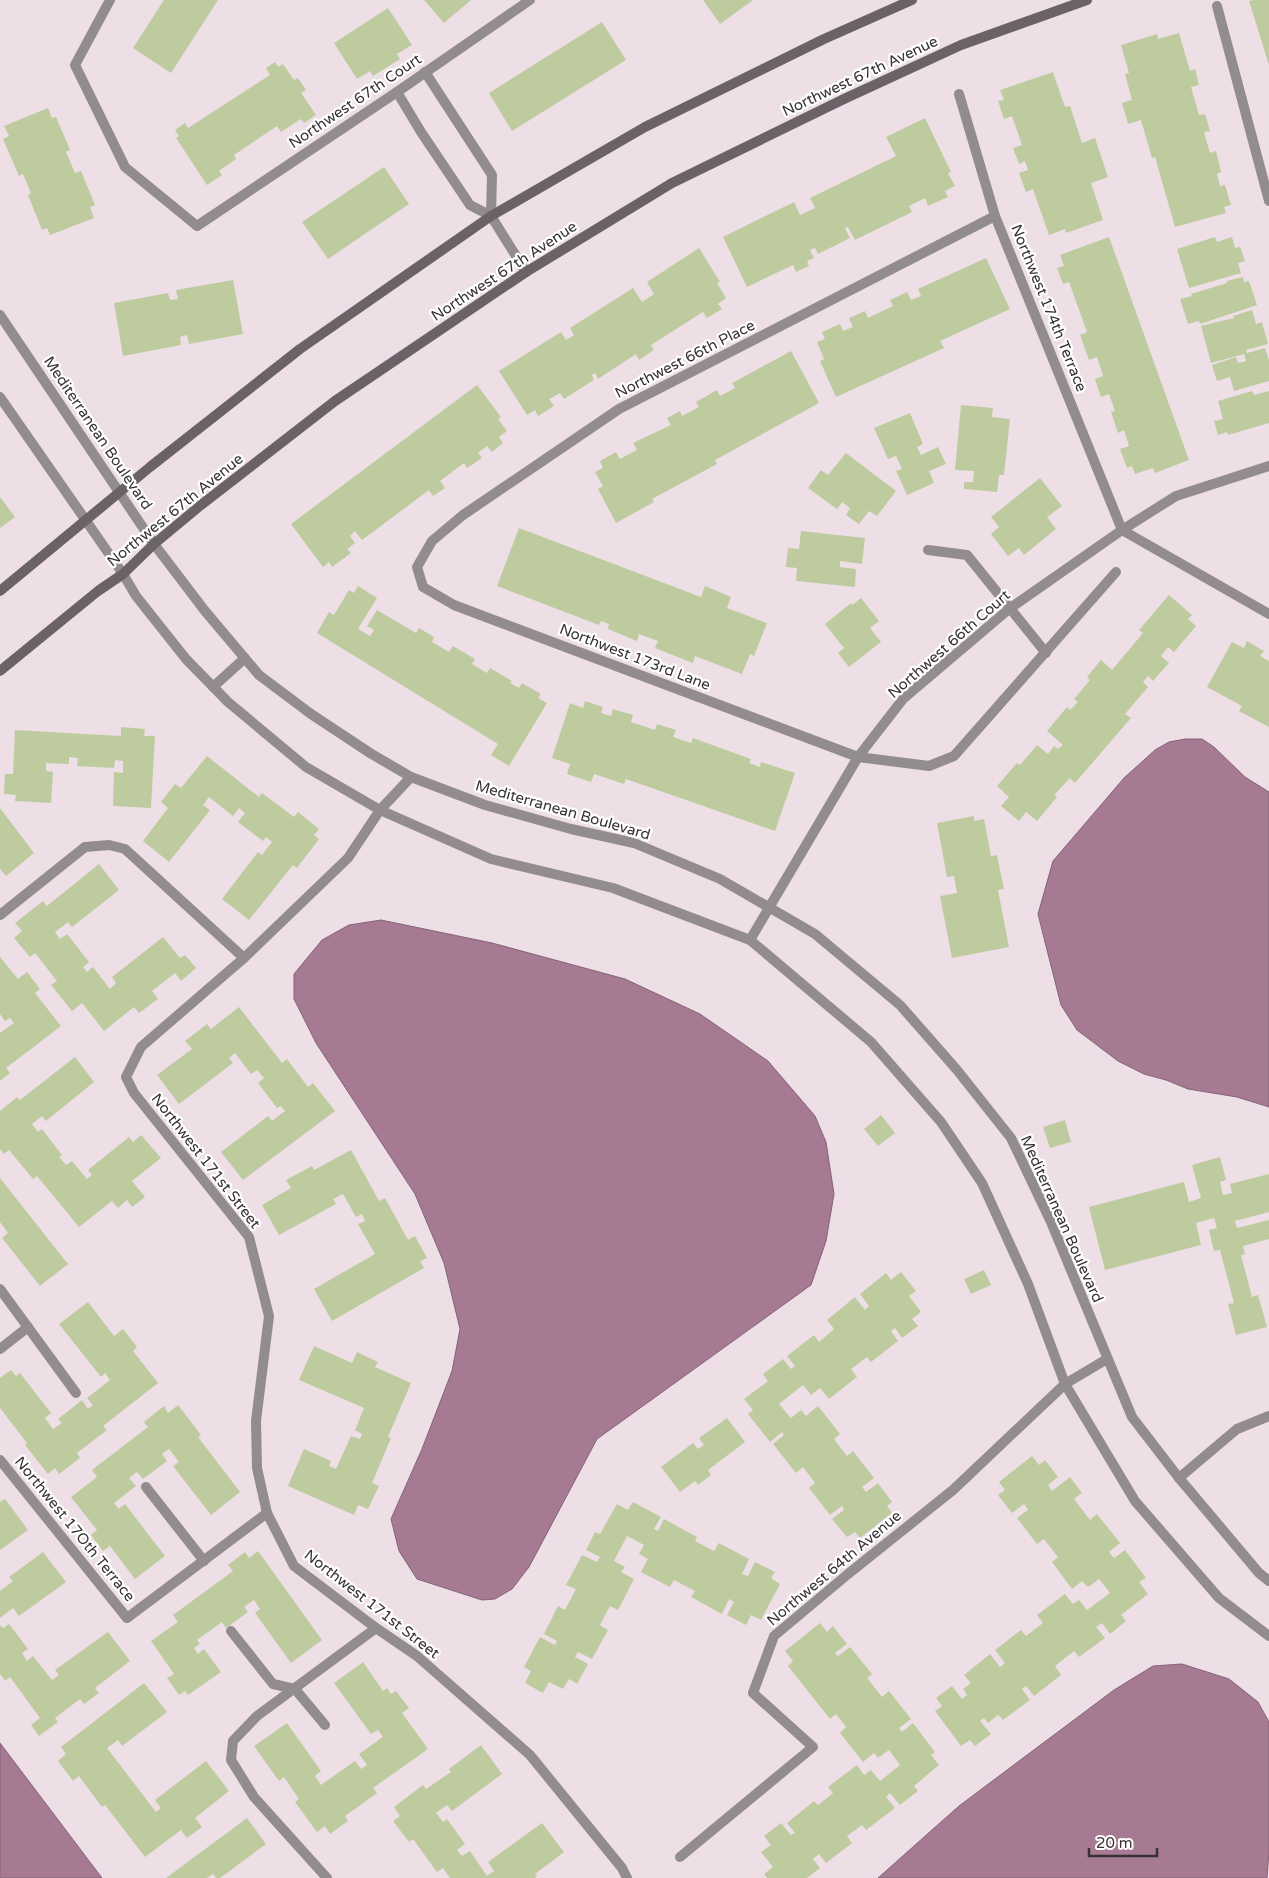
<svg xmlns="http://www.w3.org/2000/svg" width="1269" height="1878" viewBox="0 0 1269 1878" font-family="'Varela Round',sans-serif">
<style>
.water{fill:#a57a92;stroke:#846476}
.building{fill:#becb9e}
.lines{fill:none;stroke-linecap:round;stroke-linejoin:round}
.minor{stroke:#928c8f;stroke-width:10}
.tertiary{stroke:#928c8f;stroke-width:10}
.secondary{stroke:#6b6267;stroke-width:10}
.labels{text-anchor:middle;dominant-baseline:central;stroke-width:4.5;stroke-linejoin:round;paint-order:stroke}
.street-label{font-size:15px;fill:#373134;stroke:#fff}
</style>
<rect width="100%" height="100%" fill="#eedfe7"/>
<g class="water">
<path d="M1185 739H1202L1214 747 1245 777 1269 792V1107L1237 1097 1188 1089 1166 1080 1144 1074 1118 1061 1077 1030 1061 1005 1044 938 1038 914 1053 861 1124 778 1155 750 1169 742Z"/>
<path d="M381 920 492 943 625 979 700 1014 768 1061 815 1116 826 1142 834 1194 826 1241 811 1285 597 1439 529 1567 512 1589 495 1599 482 1600 417 1579 399 1551 391 1519 422 1449 452 1371 460 1329 444 1263 415 1194 316 1043 294 999V974L322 940 349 925Z"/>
<path d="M1182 1664 1229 1679 1258 1702 1269 1722V1851L1267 1878H878L959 1806 1114 1690 1153 1666Z"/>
<path d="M0 1743 102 1878H0Z"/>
</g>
<g class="building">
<path d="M164 0H218L171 73 133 48Z"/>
<path d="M424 0H471L444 23Z"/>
<path d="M703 0H753L720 24Z"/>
<path d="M1253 0H1269V65L1249 1Z"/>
<path d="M388 8 412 45 397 54 400 59 373 76 370 71 357 79 334 43Z"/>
<path d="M602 22 626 60 512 131 489 93Z"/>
<path d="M1179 33 1190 71 1195 69 1199 85 1191 87 1199 115 1205 114 1210 131 1204 132 1210 153 1216 151 1221 172 1217 174 1220 186 1225 185 1231 205 1224 207 1226 213 1175 227 1155 157 1152 158 1141 120 1128 124 1122 103 1132 100 1125 74 1129 73 1121 45 1157 34 1158 39Z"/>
<path d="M275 62 278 67 283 64 294 80 298 78 306 90 301 93 316 115 304 123 301 119 281 132 277 126 234 155 236 159 219 171 222 175 207 185 176 138 179 136 175 130 185 123 188 128 270 75 266 68Z"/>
<path d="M1053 72 1065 107 1070 106 1082 143 1095 138 1108 177 1091 183 1103 220 1066 233 1065 229 1049 235 1033 189 1026 192 1019 173 1028 170 1025 161 1019 164 1013 148 1022 145 1012 116 1004 119 998 101 1004 100 1000 90Z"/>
<path d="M48 108 52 118 56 117 70 150 66 152 75 173 81 171 95 205 90 207 94 218 50 235 47 228 42 230 28 195 31 193 23 174 19 176 3 139 9 136 4 126Z"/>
<path d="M925 118 951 172 948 173 955 186 945 191 948 197 928 206 925 198 909 206 912 212 855 240 848 227 845 228 850 238 818 254 815 248 810 250 814 258 807 261 809 266 796 272 793 265 747 287 723 237 794 202 800 215 815 208 810 198 896 156 886 137Z"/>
<path d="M384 167 409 204 328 259 302 222Z"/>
<path d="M1109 237 1189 460 1155 473 1153 468 1135 474 1132 466 1127 468 1120 449 1129 446 1124 430 1118 433 1111 412 1115 411 1109 394 1101 397 1095 379 1103 376 1097 357 1089 360 1080 335 1087 332 1069 282 1063 284 1057 268 1064 266 1060 255Z"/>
<path d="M1215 237 1217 242 1232 237 1235 248 1240 247 1245 261 1238 263 1241 273 1189 288 1177 249Z"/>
<path d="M699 248 720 282 717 283 726 298 718 304 722 309 707 318 703 312 651 345 654 350 639 360 636 354 598 379 595 373 592 375 594 380 564 399 560 393 549 399 554 406 538 416 535 410 527 415 499 371 561 332 566 340 574 335 570 328 633 288 642 302 654 294 647 282Z"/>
<path d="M986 258 1010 309 940 341 944 348 836 397 820 361 824 359 817 342 825 339 822 332 840 324 843 331 853 327 849 318 865 311 868 318 893 306 890 300 907 292 911 300 921 296 918 289Z"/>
<path d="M1243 277 1244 282 1249 281 1257 305 1200 324 1199 321 1188 324 1180 299 1192 296 1191 294 1227 283V281Z"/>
<path d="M233 280 243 334 189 344 187 335 180 337 181 345 123 356 114 303 168 293 170 300 178 299 176 290Z"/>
<path d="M1252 310 1256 324 1262 322 1268 344 1246 350 1247 353 1265 348 1269 360V381L1234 391 1230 377 1217 381 1212 365 1236 357 1238 363 1246 361 1244 354 1211 363 1201 326 1234 318 1233 316Z"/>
<path d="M791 351 819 403 715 460 717 464 652 499 654 502 616 523 598 489 603 486 595 472 603 468 600 461 616 452 620 459 637 450 633 443 671 425 667 418 680 411 682 416 699 407 696 402 717 390 720 396 735 388 732 383Z"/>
<path d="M477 385 501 417 498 419 507 431 499 437 503 443 492 452 487 446 478 453 482 458 467 468 464 463 440 481 445 488 433 496 429 490 362 540 355 531 350 536 355 543 347 549 351 553 332 567 329 562 323 567 291 524Z"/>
<path d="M1252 391 1254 395 1269 391V423L1228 435 1227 432 1218 435 1214 421 1223 419 1218 401Z"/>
<path d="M961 405 993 408 992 417 1010 419 1004 475H999L997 492 964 489V482H973L974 471 955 470Z"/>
<path d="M910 413 923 444 917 447 921 455 938 447 946 464 929 471 934 483 907 495 896 471 902 469 896 456 888 459 874 428Z"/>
<path d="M846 453 896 491 877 516 869 511 859 524 846 515 850 508 842 502 837 509 808 488 821 470 828 475Z"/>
<path d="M1040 478 1062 506 1047 517 1056 529 1024 555 1019 548 1008 556 991 534 999 527 991 517Z"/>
<path d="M0 497 15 517 0 528Z"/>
<path d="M519 528 701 597 705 586 731 597 727 608 767 623 754 656 750 654 742 674 695 656 693 663 655 648 658 641 639 634 637 641 608 629 609 624 601 621 599 625 497 586Z"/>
<path d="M801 531 865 538 862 564 840 561V567L856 569 855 587 796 581 797 568 786 567 788 548 799 549Z"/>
<path d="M358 586 377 598 358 629 370 636 374 630 367 626 377 610 416 633 419 628 434 637 432 642 449 652 453 646 475 659 472 664 487 673 490 668 512 681 510 683 519 688 522 683 541 694 538 698 547 703 509 766 491 755 498 744 317 633 329 612 334 615 349 590 354 593Z"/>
<path d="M1169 595 1192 615 1188 619 1196 626 1174 652 1168 647 1161 656 1169 663 1153 681 1148 676 1143 682 1148 687 1125 714 1131 718 1075 783 1070 778 1054 795 1057 797 1037 821 1026 812 1019 821 1001 806 1009 797 997 786 1017 763 1020 765 1037 745 1048 754 1054 746 1058 749 1063 745 1047 731 1067 707 1070 710 1078 702 1074 699 1090 680 1087 677 1101 660 1112 670 1143 633 1139 630Z"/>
<path d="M861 598 879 621 870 628 881 642 849 667 838 653 844 648 825 624 851 603 852 605Z"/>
<path d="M1247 641 1264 651 1260 656 1269 661V727L1239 711 1242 706 1207 687 1232 642 1244 648Z"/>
<path d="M585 701 603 707 601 713 611 716 613 709 633 715 631 722 655 730 657 724 676 730 673 737 691 743 693 738 751 759 749 763 760 767 761 762 795 773 775 831 626 779 624 784 594 774 591 782 567 774 570 764 552 758 570 703 583 708Z"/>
<path d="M121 727 145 729 144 736H155L151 808 113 806 114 772 123 773V761L115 760 114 768 77 766 78 758 69 757V764L46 763V771L53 772 51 803 15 801 16 795 4 794 5 774H13L15 730 121 736Z"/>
<path d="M207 756 259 797 262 793 294 817 298 812 319 829 314 835 319 839 297 868 293 865 249 920 222 899 258 852 262 855 272 842 266 837 263 841 238 822 245 813 239 808 233 816 209 797 203 805 210 810 169 862 143 841 168 808 161 802 175 784 181 788Z"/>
<path d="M0 808 34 853 6 876 0 869Z"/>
<path d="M974 816V821L984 819 991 856 997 855 1004 889 998 890 1009 947 952 958 940 896 957 893 954 876 947 877 937 823Z"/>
<path d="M99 864 119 890 72 927 68 922 55 932 60 939 67 934 89 962 83 967 87 972 93 967 110 989 116 983 112 977 163 937 180 958 185 955 196 968 181 981 175 973 152 991 158 999 139 1013 134 1007 104 1031 82 1003 72 1011 51 985 57 981 35 953 30 957 14 938 22 931 15 923 43 901 47 906Z"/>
<path d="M0 957 18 979 27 972 40 989 35 993 61 1026 6 1068 10 1073 0 1081V1033L14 1023 10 1018 5 1021 0 1014Z"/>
<path d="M239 1007 282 1063 287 1059 308 1087 313 1083 335 1111 243 1180 221 1152 268 1116 272 1121 285 1111 281 1106 277 1108 258 1083 264 1078 257 1070 251 1074 235 1053 229 1058 233 1063 179 1104 157 1075 192 1049 185 1041 207 1024 211 1029Z"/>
<path d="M75 1057 94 1082 46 1121 42 1116 32 1124 38 1132 42 1129 62 1155 59 1157 66 1165 72 1161 87 1179 92 1175 88 1170 129 1137 133 1142 141 1135 161 1158 132 1181 145 1197 132 1207 127 1200 118 1208 112 1201 79 1227 37 1176 33 1179 9 1150 4 1154 0 1149V1111L17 1097 20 1100Z"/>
<path d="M881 1115 895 1133 878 1146 864 1129Z"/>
<path d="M1065 1120 1071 1142 1050 1148 1043 1127Z"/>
<path d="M351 1150 379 1201 385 1198 408 1240 415 1236 427 1258 420 1261 424 1268 332 1321 314 1289 375 1254 358 1224 365 1221 362 1214 356 1217 343 1194 333 1199 336 1204 279 1235 262 1205 291 1188 286 1180 312 1166 314 1170Z"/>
<path d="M1220 1157 1226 1180 1220 1182 1223 1195 1232 1193 1230 1184 1269 1174V1212L1235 1221 1237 1228 1269 1220V1239L1243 1246 1245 1254 1241 1255 1252 1297 1258 1295 1267 1327 1236 1335 1228 1304 1234 1303 1220 1250 1214 1251 1209 1230 1217 1228 1214 1218 1196 1223 1201 1245 1105 1270 1089 1207 1184 1182 1189 1202 1201 1198 1192 1165Z"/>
<path d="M0 1178 68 1264 40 1286 2 1238 8 1233 0 1222Z"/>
<path d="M984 1270 991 1285 971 1294 964 1279Z"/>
<path d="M901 1272 916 1291 909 1296 921 1312 912 1319 918 1326 902 1338 895 1328 891 1331 898 1341 871 1362 867 1357 851 1369 857 1377 829 1399 820 1388 811 1395 803 1385 779 1404 791 1418 801 1410 806 1416 818 1406 840 1434 834 1439 847 1456 853 1451 874 1478 862 1487 866 1492 878 1483 892 1502 887 1506 892 1513 860 1538 855 1532 847 1537 832 1519 844 1510 842 1506 830 1515 809 1488 815 1483 803 1467 796 1473 773 1444 784 1435 782 1432 770 1442 748 1414 753 1410 744 1399 768 1381 763 1374 783 1359 791 1369 795 1366 787 1356 814 1335 819 1342 834 1329 827 1320 855 1297 865 1310 869 1306 860 1294 886 1273 891 1280Z"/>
<path d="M88 1302 114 1336 123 1329 137 1347 133 1351 158 1383 103 1426 107 1430 77 1453 80 1458 59 1474 55 1468 48 1474 25 1445 27 1443 0 1408V1378L11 1370 16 1376 20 1373 51 1413 45 1418 53 1429 62 1423 58 1419 82 1400 88 1409 93 1405 87 1398 110 1380 105 1373 101 1377 59 1324Z"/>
<path d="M314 1346 352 1363 357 1352 378 1362 375 1367 411 1383 388 1437 391 1438 372 1483 379 1486 368 1509 358 1505 354 1515 288 1486 304 1449 331 1461 329 1466 336 1469 351 1436 360 1439 362 1434 355 1430 364 1408 299 1380Z"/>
<path d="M178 1405 201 1435 198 1437 240 1492 211 1515 173 1466 179 1462 169 1449 162 1454 167 1461 143 1479 137 1472 129 1478 136 1486 114 1503 119 1509 125 1504 165 1556 135 1579 110 1546 103 1551 91 1535 97 1530 71 1497 97 1477 92 1470 148 1427 144 1422 164 1406 168 1413Z"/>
<path d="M727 1418 745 1442 708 1470 711 1475 698 1485 695 1481 680 1492 661 1467 693 1443 698 1449 704 1445 699 1438Z"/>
<path d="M1032 1456 1039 1465 1045 1460 1058 1477 1048 1485 1052 1491 1070 1477 1082 1493 1074 1499 1090 1520 1097 1514 1120 1543 1109 1552 1114 1558 1125 1550 1146 1578 1139 1582 1148 1594 1121 1615 1126 1621 1110 1634 1102 1623 1096 1627 1105 1638 1079 1657 1074 1651 1055 1666 1061 1675 1034 1696 1026 1686 1022 1689 1030 1700 1003 1720 998 1715 988 1723 984 1718 980 1721 991 1734 975 1746 970 1740 961 1746 935 1711 942 1706 936 1698 952 1686 962 1699 967 1695 963 1689 971 1683 964 1675 990 1654 1000 1667 1005 1663 995 1650 1021 1630 1026 1636 1043 1623 1037 1615 1065 1594 1073 1604 1079 1600 1087 1610 1110 1593 1099 1579 1088 1587 1082 1581 1072 1589 1052 1562 1058 1557 1044 1539 1037 1544 1017 1518 1028 1510 1024 1504 1012 1513 998 1495 1005 1490 999 1482Z"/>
<path d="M5 1499 28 1530 0 1550V1502Z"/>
<path d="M633 1502 661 1517 654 1529 658 1531 664 1519 697 1537 695 1541 714 1551 719 1543 749 1559 742 1574 748 1576 755 1562 775 1572 771 1578 780 1584 761 1620 751 1615 746 1625 727 1615 734 1602 729 1599 722 1614 691 1597 695 1591 674 1580 670 1587 641 1572 648 1559 639 1554 644 1545 627 1536 614 1561 625 1567 621 1572 634 1579 618 1610 610 1606 600 1625 608 1630 592 1659 578 1652 575 1657 588 1664 577 1684 569 1679 563 1689 549 1682 543 1693 525 1683 531 1671 524 1667 540 1637 555 1645 557 1641 544 1634 558 1606 565 1610 576 1589 566 1585 582 1555 597 1562 600 1557 586 1550 595 1532 600 1534 617 1504 628 1510Z"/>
<path d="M258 1551 322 1640 291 1663 255 1613 260 1609 254 1600 244 1607 248 1612 226 1628 222 1622 197 1640 200 1644 194 1648 198 1654 204 1649 221 1672 188 1695 185 1691 179 1695 167 1678 174 1674 151 1641 178 1622 173 1615 233 1571 228 1565 245 1552 249 1558Z"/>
<path d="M43 1552 66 1582 19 1616 13 1608 0 1618V1591L13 1581 9 1577Z"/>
<path d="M820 1623 827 1632 833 1626 847 1644 835 1653 838 1656 850 1647 872 1674 867 1678 882 1697 889 1691 911 1719 899 1728 902 1732 913 1723 935 1752 931 1755 939 1765 914 1786 918 1791 900 1805 890 1793 886 1797 895 1808 866 1830 862 1825 847 1836 852 1843 826 1863 819 1854 813 1859 820 1868 807 1878H767L764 1874 773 1867 761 1852 771 1845 764 1836 781 1823 791 1835 795 1833 787 1823 814 1801 818 1805 833 1793 828 1787 857 1765 864 1775 871 1770 880 1781 900 1765 889 1750 878 1758 874 1753 863 1762 840 1733 846 1727 836 1714 830 1719 788 1666 793 1661 785 1651Z"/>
<path d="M9 1624 28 1649 22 1653 27 1661 33 1656 52 1680 59 1675 55 1670 108 1632 130 1661 95 1688 99 1693 84 1704 80 1699 55 1718 58 1722 39 1736 31 1725 40 1718 10 1677 5 1681 0 1674V1625L3 1628Z"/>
<path d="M363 1662 383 1691 387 1688 391 1694 396 1691 409 1708 402 1713 428 1749 373 1788 377 1793 345 1816 348 1821 330 1834 325 1826 317 1832 295 1802 299 1799 284 1777 279 1781 254 1746 287 1723 321 1771 315 1776 321 1785 355 1761 361 1769 367 1765 359 1754 383 1737 378 1730 371 1734 334 1683Z"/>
<path d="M144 1683 167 1712 122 1746 118 1740 107 1748 156 1812 161 1808 155 1800 206 1761 229 1791 195 1818 202 1827 187 1838 181 1830 145 1857 105 1805 102 1807 79 1776 73 1781 58 1761 66 1754 61 1747Z"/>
<path d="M481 1745 502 1774 452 1811 447 1805 436 1813 443 1822 447 1819 465 1844 457 1850 462 1856 470 1851 487 1876 494 1871 488 1862 542 1823 564 1852 535 1874 537 1876 535 1878H450L443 1868 437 1872 413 1839 409 1842 393 1821 400 1816 394 1807 423 1785 426 1789 451 1772 449 1769Z"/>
<path d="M247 1818 266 1844 220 1878H216L213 1874 207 1878H166Z"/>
</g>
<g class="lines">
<g class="minor">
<path d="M110 0 75 65 125 167 197 226 397 92 530 0"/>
<path d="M1217 6 1269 201"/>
<path d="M425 72 492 175 491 216"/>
<path d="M397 92 421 132 470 205 491 216 526 272"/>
<path d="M959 94 995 216 1122 530 1269 614"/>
<path d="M995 216 619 409 463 515 432 541 417 567 423 587 454 605 858 757 929 766 954 756 1116 572"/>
<path d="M154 544 205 611 259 675 311 714 370 753 411 777 485 805 571 829 634 843 720 879 815 934 900 1005 957 1070 1011 1138 1051 1222 1132 1417 1179 1478 1259 1573 1269 1581"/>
<path d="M928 550 967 555 1046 653"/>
<path d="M123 574 136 596 186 659 228 702 306 767 380 810 491 859 613 888 750 940 871 1042 941 1122 982 1183 1028 1284 1065 1384 1135 1501 1219 1598 1269 1636"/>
<path d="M213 687 245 658"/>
<path d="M411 777 380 810 348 858 244 958 141 1047 126 1077 134 1093 249 1237 269 1316 256 1421 257 1468 267 1513 294 1566 376 1628 417 1656 530 1755 622 1868 627 1878"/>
<path d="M0 915 85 847 109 845 125 849 244 958"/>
<path d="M750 940 858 757 903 699 1009 609 1122 530 1176 496 1269 466"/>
<path d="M0 1289 76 1393"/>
<path d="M0 1349 28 1327"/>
<path d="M0 1460 127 1618 267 1513"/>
<path d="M1179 1478 1237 1429 1269 1416"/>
<path d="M146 1487 204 1561"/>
<path d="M231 1631 273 1684 295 1689 325 1725"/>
<path d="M680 1857 813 1747 753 1693 774 1636 848 1574 953 1490 1065 1384 1107 1359"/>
<path d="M327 1878 254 1797 231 1760 233 1741 257 1716 376 1628"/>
</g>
<g class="tertiary">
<path d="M0 315 154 544"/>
<path d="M0 397 123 574"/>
</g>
<g class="secondary">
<path d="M0 591 150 467 300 349 491 216 645 127 824 39 912 0"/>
<path d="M0 671 98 591 123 574 154 544 201 505 335 401 526 272 672 183 844 99 961 45 1087 0"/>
</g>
</g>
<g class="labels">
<g class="street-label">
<text transform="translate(860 76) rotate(-25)">Northwest 67th Avenue</text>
<text transform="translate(355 101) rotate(-34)">Northwest 67th Court</text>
<text transform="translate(504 271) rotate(-33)">Northwest 67th Avenue</text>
<text transform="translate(1049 308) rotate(68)">Northwest 174th Terrace</text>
<text transform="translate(685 359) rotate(-27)">Northwest 66th Place</text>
<text transform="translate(98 433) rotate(56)">Mediterranean Boulevard</text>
<text transform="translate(175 510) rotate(-39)">Northwest 67th Avenue</text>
<text transform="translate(949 644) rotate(-41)">Northwest 66th Court</text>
<text transform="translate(635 657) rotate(21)">Northwest 173rd Lane</text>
<text transform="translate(563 810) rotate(16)">Mediterranean Boulevard</text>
<text transform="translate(206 1161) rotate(52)">Northwest 171st Street</text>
<text transform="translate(1062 1219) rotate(66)">Mediterranean Boulevard</text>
<text transform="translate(75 1529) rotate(51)">Northwest 17Oth Terrace</text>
<text transform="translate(834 1568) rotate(-40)">Northwest 64th Avenue</text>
<text transform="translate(372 1604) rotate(38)">Northwest 171st Street</text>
</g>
</g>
<path d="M1089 1848v8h68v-8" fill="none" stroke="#373134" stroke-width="2.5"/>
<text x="1096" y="1848" font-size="15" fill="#373134" stroke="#ffffff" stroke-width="4" paint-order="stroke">20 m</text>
</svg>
